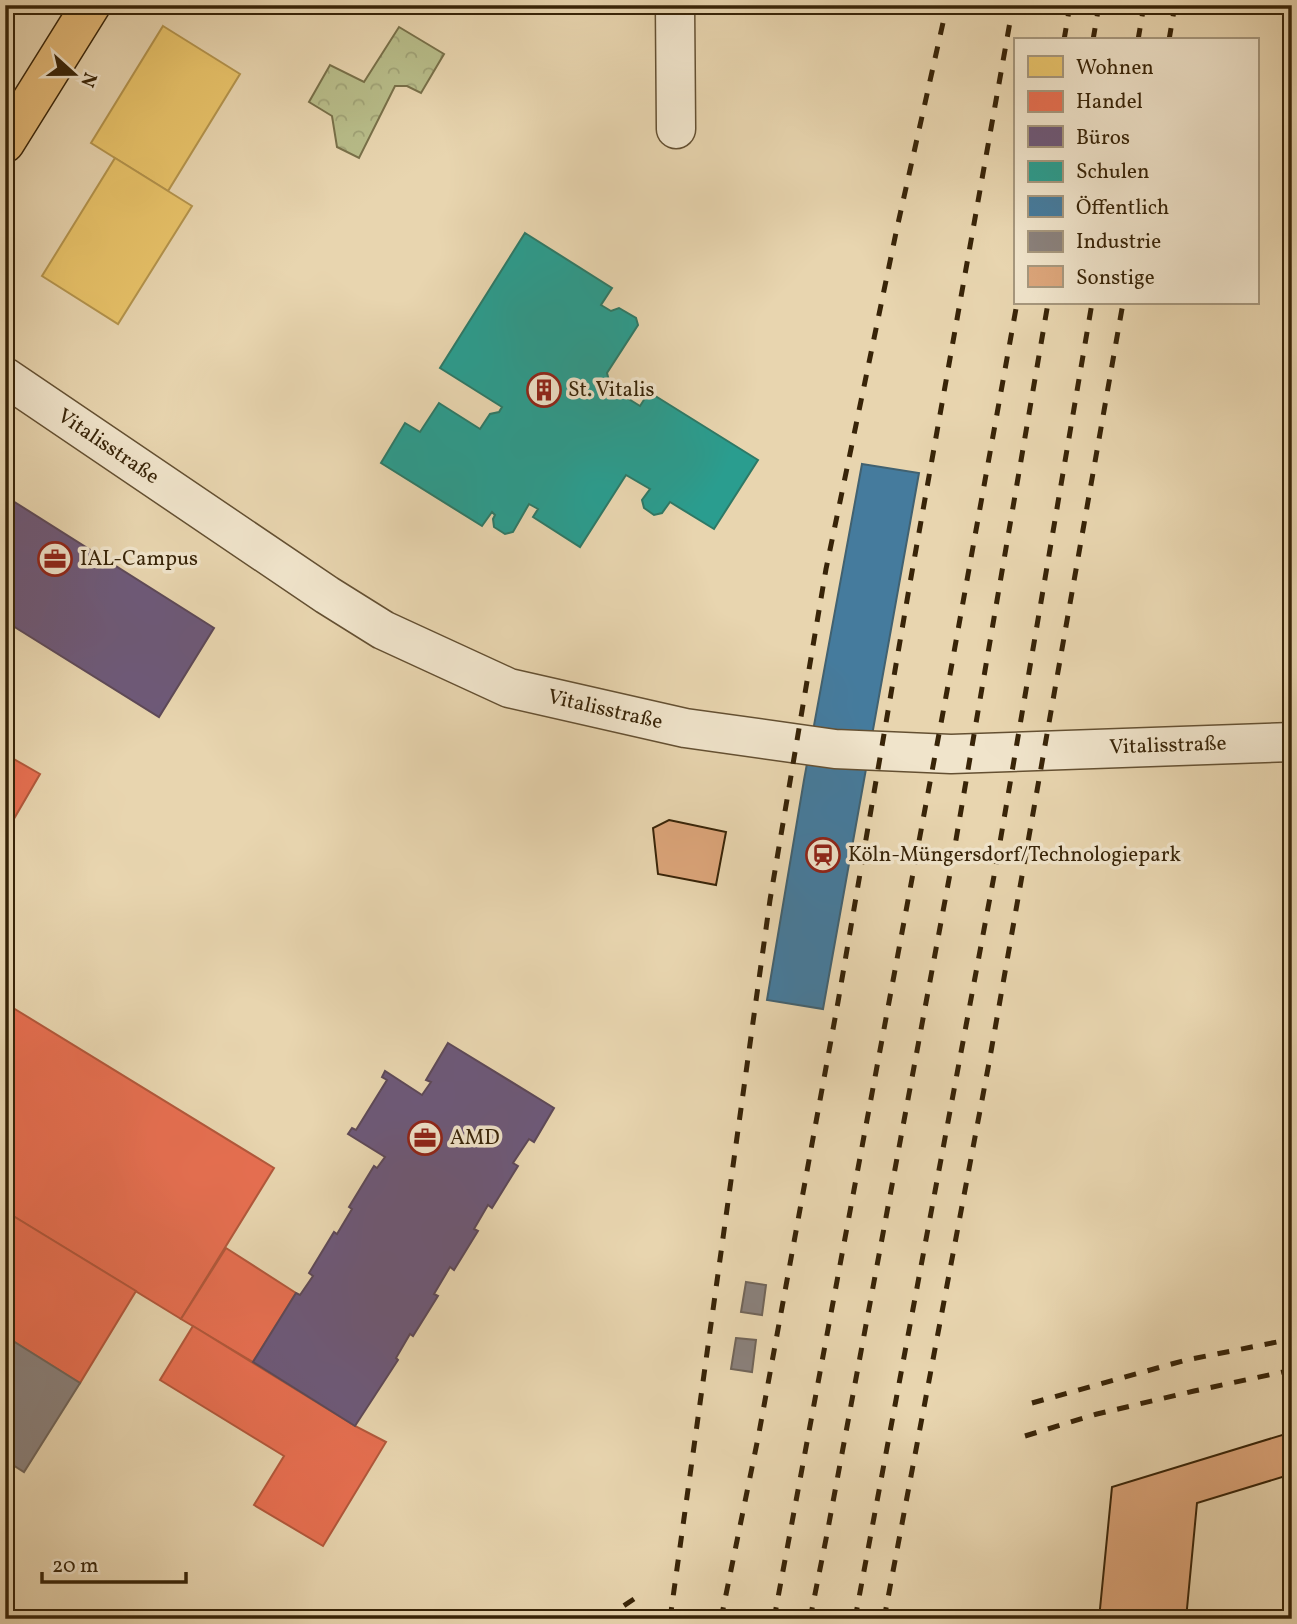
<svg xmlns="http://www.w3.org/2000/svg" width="1297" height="1624" viewBox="0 0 1297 1624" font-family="Vollkorn,serif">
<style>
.park{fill:url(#park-crowns);stroke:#787049;stroke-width:2}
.homes{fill:#e9c46a;stroke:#b4944d;stroke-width:2}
.shops{fill:#e76f51;stroke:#b2583b;stroke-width:2}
.offices{fill:#6d597a;stroke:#5d4958;stroke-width:2}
.schools{fill:#2a9d8f;stroke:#2e7966;stroke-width:2}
.public{fill:#457b9d;stroke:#416170;stroke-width:2}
.industry{fill:#8a817c;stroke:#716559;stroke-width:2}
.building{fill:#dca57a;stroke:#382408;stroke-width:2}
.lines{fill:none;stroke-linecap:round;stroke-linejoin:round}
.minor-casing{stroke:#645032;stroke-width:41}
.major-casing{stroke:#382408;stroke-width:41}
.minor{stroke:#f0e4cb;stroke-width:38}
.major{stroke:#e4ba78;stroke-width:38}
.rail{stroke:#382408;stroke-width:5;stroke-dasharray:12 12;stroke-linecap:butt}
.labels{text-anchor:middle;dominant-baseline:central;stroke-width:7;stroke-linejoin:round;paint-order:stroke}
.poi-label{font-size:21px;fill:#382408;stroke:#f0e4cb;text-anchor:start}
.street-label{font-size:21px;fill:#382408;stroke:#f0e4cb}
</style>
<defs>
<pattern id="park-crowns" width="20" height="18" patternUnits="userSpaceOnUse" patternTransform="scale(1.75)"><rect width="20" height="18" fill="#b8bd8a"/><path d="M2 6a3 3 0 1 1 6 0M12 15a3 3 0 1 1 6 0" fill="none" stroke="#9fa276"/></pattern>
</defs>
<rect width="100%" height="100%" fill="#e8d5af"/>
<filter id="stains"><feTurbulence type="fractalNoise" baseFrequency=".00286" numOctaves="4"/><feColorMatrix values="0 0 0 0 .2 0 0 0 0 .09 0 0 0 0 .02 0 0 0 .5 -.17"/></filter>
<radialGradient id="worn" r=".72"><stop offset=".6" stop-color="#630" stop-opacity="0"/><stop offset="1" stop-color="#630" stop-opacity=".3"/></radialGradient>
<path class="park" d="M399 27 444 54 421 93 407 86H395L359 158 337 147 332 116 309 102 330 65 364 82Z"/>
<g class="homes">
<path d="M163 26 240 74 168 191 91 143Z"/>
<path d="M115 158 192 206 118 324 42 276Z"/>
</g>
<g class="shops">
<path d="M5 754 40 774 8 829 5 827Z"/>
<path d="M5 1003 274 1168 181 1319 5 1211Z"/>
<path d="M5 1211 136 1291 80 1383 5 1336Z"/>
<path d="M226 1248 296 1293 253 1362 181 1319Z"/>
<path d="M193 1326 355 1426 386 1442 323 1546 254 1505 284 1456 160 1380Z"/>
</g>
<g class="offices">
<path d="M5 496 214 628 159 717 5 621Z"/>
<path d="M448 1043 554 1108 534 1142 529 1139 513 1163 518 1166 492 1208 488 1205 474 1229 478 1231 454 1270 450 1267 434 1294 438 1296 413 1336 410 1334 396 1358 398 1360 355 1426 253 1362 296 1293 300 1295 313 1276 309 1273 334 1232 337 1234 352 1209 349 1207 374 1166 377 1168 385 1157 348 1134 352 1128 356 1130 387 1080 382 1077 385 1071 422 1095 431 1082 426 1080Z"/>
</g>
<path class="schools" d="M525 233 612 288 601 305 611 311 619 308 636 318 638 325 607 373 611 388 640 406 649 392 758 460 714 529 670 502 662 513 654 515 644 508 642 500 650 489 626 475 580 547 533 517 538 509 529 504 513 532 505 534 494 527 493 519 495 515 492 512 482 526 381 463 405 423 420 432 439 403 480 429 490 414 499 412 502 407 440 368Z"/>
<path class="public" d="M862 464 919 473 823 1009 767 1000 804 780Z"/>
<g class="industry">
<path d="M746 1282 766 1285 762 1315 741 1312Z"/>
<path d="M5 1336 80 1383 24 1472 5 1460Z"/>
<path d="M736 1338 756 1340 752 1372 731 1369Z"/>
</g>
<g class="building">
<path d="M669 820 726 832 716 885 658 874 653 828Z"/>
<path d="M1292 1432V1474L1197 1503 1186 1619H1099L1112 1487Z"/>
</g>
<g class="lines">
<g class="minor-casing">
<g id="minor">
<path d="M675 5 676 129"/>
<path d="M5 377 327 595 383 630 509 688 685 728 835 749 951 754 1292 742"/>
</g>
</g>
<g class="major-casing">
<path id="major" d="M5 143 91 5"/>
</g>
<use href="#minor" class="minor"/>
<use href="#major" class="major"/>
<g class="rail">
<path d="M1064 40 1070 5"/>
<path d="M1093 40 1099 5"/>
<path d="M1138 40 1144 5"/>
<path d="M1169 40 1175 5"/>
<path d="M1032 1403 1186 1360 1292 1339"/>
<path d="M1025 1436 1097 1414 1194 1391 1292 1370"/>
<path d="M604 1619 643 1593"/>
<path d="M670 1619 770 900 826 569 897 228 947 5"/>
<path d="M721 1619 759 1433 838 1002 910 583 1013 5"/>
<path d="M774 1619 947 691 1017 303"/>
<path d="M810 1619 827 1534 952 863 1048 303"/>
<path d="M855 1619 997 860 1092 303"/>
<path d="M884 1619 989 1063 1123 303"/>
</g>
</g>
<defs>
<g id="building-ring" transform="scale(1.75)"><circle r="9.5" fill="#f0e4cb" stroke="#8f2418" stroke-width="1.5"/><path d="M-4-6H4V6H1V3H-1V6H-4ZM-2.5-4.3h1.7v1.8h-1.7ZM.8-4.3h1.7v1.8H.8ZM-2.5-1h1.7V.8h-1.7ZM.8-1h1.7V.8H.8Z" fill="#8f2418"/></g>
<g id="office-ring" transform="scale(1.75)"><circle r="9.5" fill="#f0e4cb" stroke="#8f2418" stroke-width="1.5"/><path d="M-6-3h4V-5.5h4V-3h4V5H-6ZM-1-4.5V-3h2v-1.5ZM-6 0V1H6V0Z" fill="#8f2418"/></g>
<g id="station-ring" transform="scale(1.75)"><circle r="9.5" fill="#f0e4cb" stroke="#8f2418" stroke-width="1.5"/><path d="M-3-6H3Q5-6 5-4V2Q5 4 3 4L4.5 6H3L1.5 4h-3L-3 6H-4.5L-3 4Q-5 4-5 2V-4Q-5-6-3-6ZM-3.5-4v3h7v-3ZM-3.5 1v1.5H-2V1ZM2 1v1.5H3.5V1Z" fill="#8f2418"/></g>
</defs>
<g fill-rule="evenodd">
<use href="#building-ring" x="544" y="390"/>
<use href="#office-ring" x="55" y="559"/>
<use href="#station-ring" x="823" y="855"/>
<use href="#office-ring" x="425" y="1138"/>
</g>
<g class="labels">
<g class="poi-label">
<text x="568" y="390">St. Vitalis</text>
<text x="80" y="559">IAL-Campus</text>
<text x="848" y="855">Köln-Müngersdorf/Technologiepark</text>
<text x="450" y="1138">AMD</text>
</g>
<g class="street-label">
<text transform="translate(108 447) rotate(34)">Vitalisstraße</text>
<text transform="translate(605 710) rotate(13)">Vitalisstraße</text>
<text transform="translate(1168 746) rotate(-2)">Vitalisstraße</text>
</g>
</g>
<rect width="1297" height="1624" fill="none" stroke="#e8d5af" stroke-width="28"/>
<rect x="7" y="7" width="1283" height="1610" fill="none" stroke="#382408" stroke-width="3.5"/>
<rect x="14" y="14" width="1269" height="1596" fill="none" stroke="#382408" stroke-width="2"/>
<rect x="1014" y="38" width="245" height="266" fill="#f0e4cb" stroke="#a6977d" stroke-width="2"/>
<rect x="1028" y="56" width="35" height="21" fill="#e9c46a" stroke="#a6977d" stroke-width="2"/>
<text x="1076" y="74" font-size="21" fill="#382408">Wohnen</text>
<rect x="1028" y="91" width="35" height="21" fill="#e76f51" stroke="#a6977d" stroke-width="2"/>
<text x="1076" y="108" font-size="21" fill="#382408">Handel</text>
<rect x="1028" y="126" width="35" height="21" fill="#6d597a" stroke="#a6977d" stroke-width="2"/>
<text x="1076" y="144" font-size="21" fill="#382408">Büros</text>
<rect x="1028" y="161" width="35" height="21" fill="#2a9d8f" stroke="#a6977d" stroke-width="2"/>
<text x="1076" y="178" font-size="21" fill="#382408">Schulen</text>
<rect x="1028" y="196" width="35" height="21" fill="#457b9d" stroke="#a6977d" stroke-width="2"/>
<text x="1076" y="214" font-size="21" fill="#382408">Öffentlich</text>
<rect x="1028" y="231" width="35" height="21" fill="#8a817c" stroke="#a6977d" stroke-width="2"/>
<text x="1076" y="248" font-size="21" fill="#382408">Industrie</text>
<rect x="1028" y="266" width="35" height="21" fill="#dca57a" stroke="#a6977d" stroke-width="2"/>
<text x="1076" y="284" font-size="21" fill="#382408">Sonstige</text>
<g transform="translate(74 74) rotate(111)" stroke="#f0e4cb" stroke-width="5" paint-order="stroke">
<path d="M0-5L12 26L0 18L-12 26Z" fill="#382408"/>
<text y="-10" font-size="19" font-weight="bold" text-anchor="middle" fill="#382408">N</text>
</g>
<path d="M42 1572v10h144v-10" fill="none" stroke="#382408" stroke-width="3.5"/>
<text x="52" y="1572" font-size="21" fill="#382408" stroke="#f0e4cb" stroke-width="5" paint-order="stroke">20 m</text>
<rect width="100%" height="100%" filter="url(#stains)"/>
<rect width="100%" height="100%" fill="url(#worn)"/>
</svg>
